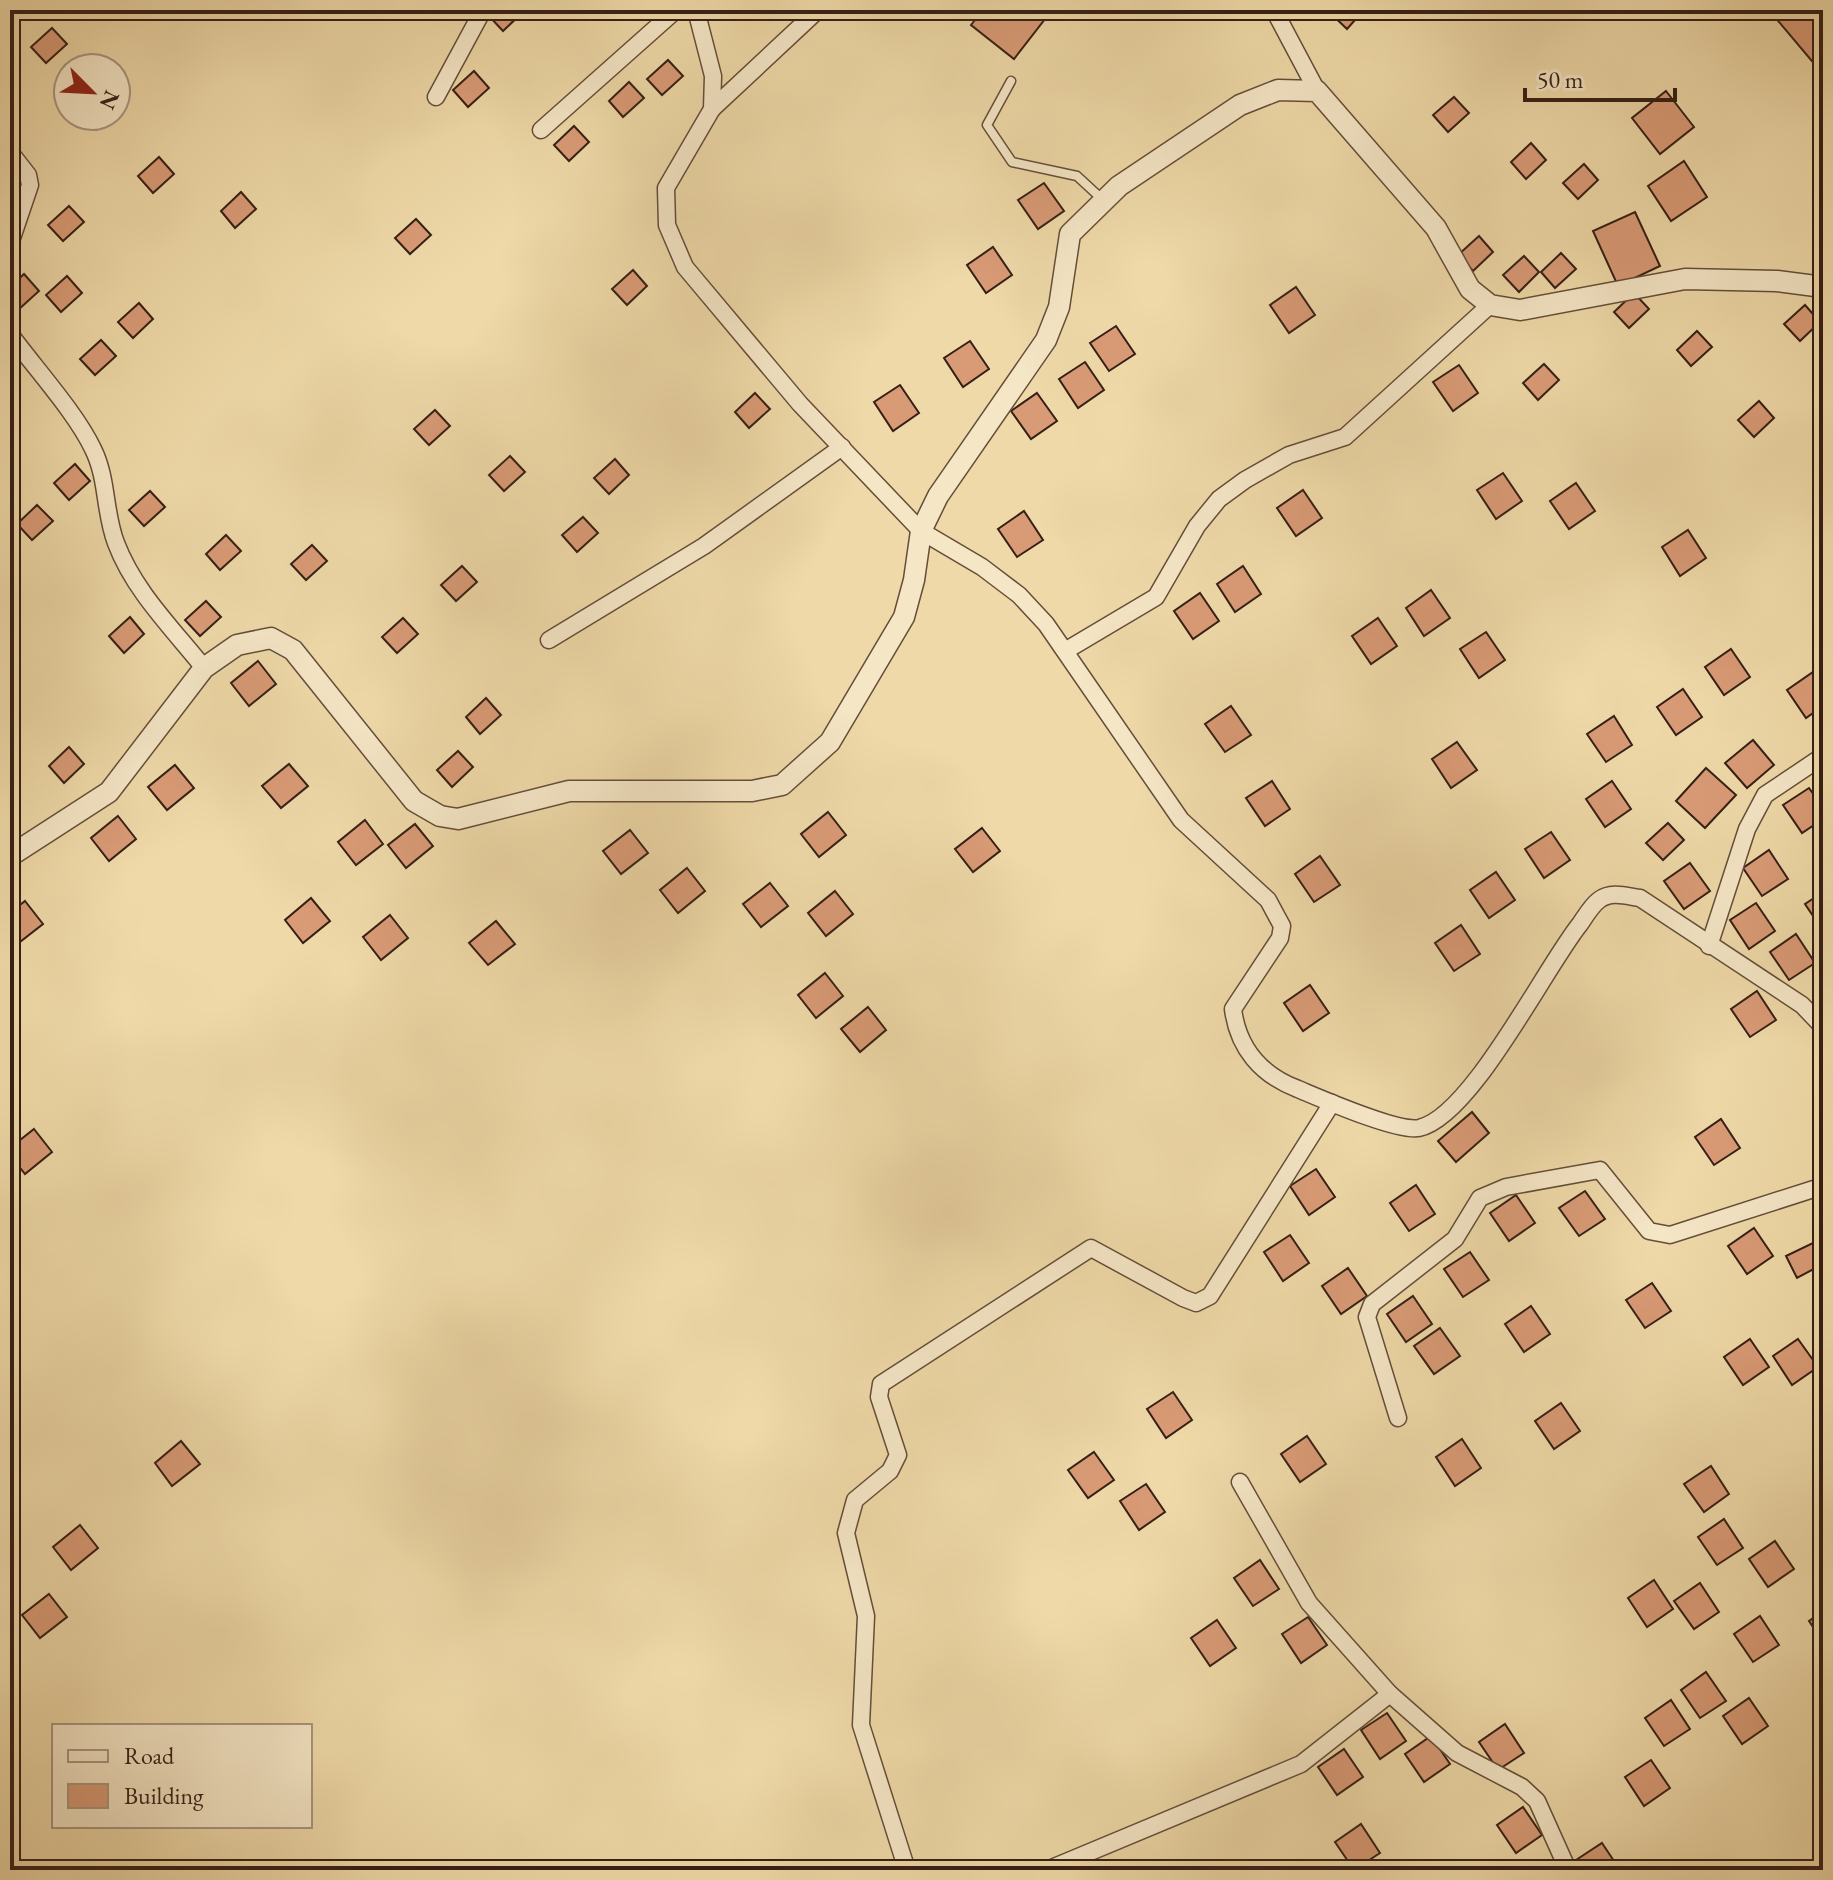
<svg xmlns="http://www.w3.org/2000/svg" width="1833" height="1880" viewBox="0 0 1833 1880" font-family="'EB Garamond',serif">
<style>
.building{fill:#d99b76;stroke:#351f16;stroke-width:2}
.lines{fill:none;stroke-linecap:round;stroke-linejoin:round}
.service-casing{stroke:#644e3a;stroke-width:11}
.minor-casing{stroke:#644e3a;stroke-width:19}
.tertiary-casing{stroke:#644e3a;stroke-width:23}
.service{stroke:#f5e6c6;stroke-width:8}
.minor{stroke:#f5e6c6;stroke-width:16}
.tertiary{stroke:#f5e6c6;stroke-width:20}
</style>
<rect width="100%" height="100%" fill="#efd9a8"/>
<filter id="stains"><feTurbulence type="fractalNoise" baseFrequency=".0025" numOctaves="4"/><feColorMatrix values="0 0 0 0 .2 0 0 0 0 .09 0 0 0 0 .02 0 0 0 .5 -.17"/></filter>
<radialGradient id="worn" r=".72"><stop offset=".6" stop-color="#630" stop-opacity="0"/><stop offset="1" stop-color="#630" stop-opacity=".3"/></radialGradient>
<g class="building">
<path d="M493 10H522L523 12 503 31 488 15Z"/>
<path d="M983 10H1052L1014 59 971 25Z"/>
<path d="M1327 10H1361L1363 11 1347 29Z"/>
<path d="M1769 10H1823L1822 73Z"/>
<path d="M52 28 67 44 46 63 31 47Z"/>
<path d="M668 60 683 76 662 95 647 79Z"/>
<path d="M474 71 489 88 468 107 453 90Z"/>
<path d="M629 82 644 98 623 117 609 101Z"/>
<path d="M1666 91 1694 127 1660 154 1632 118Z"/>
<path d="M1454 97 1469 113 1448 132 1433 115Z"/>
<path d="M574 126 589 142 569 161 554 145Z"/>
<path d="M1531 143 1546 160 1526 179 1511 162Z"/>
<path d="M159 157 174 174 153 193 138 176Z"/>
<path d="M1684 161 1707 197 1671 221 1648 186Z"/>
<path d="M1584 164 1598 180 1578 199 1563 183Z"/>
<path d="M1044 183 1064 211 1038 229 1018 200Z"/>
<path d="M241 192 256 209 235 228 221 211Z"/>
<path d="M69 206 84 222 63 241 48 225Z"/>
<path d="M1635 212 1660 266 1618 286 1593 231Z"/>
<path d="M416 219 431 235 410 254 395 238Z"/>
<path d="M1479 236 1493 252 1473 271 1458 255Z"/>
<path d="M993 247 1012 275 986 293 967 265Z"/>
<path d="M1561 253 1576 269 1555 288 1541 272Z"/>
<path d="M1524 256 1539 272 1519 292 1503 275Z"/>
<path d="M633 270 647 286 627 305 612 289Z"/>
<path d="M24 274 39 291 18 310 10 301V287Z"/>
<path d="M67 276 82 293 61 312 46 295Z"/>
<path d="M1296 287 1315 315 1289 333 1270 305Z"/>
<path d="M1634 293 1649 309 1629 328 1614 312Z"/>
<path d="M139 303 153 319 133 338 118 322Z"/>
<path d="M1805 305 1820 322 1800 341 1784 324Z"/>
<path d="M1116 326 1135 354 1109 371 1090 343Z"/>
<path d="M1697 331 1712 347 1691 366 1677 350Z"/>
<path d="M101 340 116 356 95 375 80 359Z"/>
<path d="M970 341 989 369 963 387 944 358Z"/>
<path d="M1085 362 1104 390 1078 408 1059 379Z"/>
<path d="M1544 364 1559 380 1538 400 1523 383Z"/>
<path d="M1459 365 1478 393 1453 411 1433 382Z"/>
<path d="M900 385 919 413 893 431 874 402Z"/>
<path d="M755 393 770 409 749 428 735 412Z"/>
<path d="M1037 393 1057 421 1031 439 1011 411Z"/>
<path d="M1759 401 1774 418 1754 437 1738 420Z"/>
<path d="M435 410 450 426 429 445 414 429Z"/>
<path d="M510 456 525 472 504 491 489 475Z"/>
<path d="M615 459 629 475 609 494 594 478Z"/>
<path d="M75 464 90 481 69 500 54 483Z"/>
<path d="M1503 473 1522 501 1496 519 1477 490Z"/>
<path d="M1576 483 1595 511 1569 529 1550 501Z"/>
<path d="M1303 490 1322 518 1296 536 1277 508Z"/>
<path d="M150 491 165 507 144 526 129 510Z"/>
<path d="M37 505 53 521 32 540 17 524Z"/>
<path d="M1024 511 1043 540 1017 557 998 529Z"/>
<path d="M583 517 598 533 577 552 562 535Z"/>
<path d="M1688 530 1706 558 1680 576 1662 547Z"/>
<path d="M226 535 241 551 220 570 206 554Z"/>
<path d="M312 545 327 561 306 580 291 564Z"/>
<path d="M462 566 477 582 456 601 441 585Z"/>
<path d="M1243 566 1261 594 1235 612 1217 584Z"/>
<path d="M1431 590 1450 618 1424 636 1406 608Z"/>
<path d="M1200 593 1219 621 1193 639 1174 611Z"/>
<path d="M206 601 221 617 200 636 185 620Z"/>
<path d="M130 617 144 634 124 653 109 636Z"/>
<path d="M403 618 418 634 397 653 382 637Z"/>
<path d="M1378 618 1397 646 1371 664 1352 636Z"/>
<path d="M1486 632 1505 660 1479 678 1460 649Z"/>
<path d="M1731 649 1750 677 1724 695 1705 667Z"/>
<path d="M258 661 276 684 249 706 231 683Z"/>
<path d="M1813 672 1823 687V706L1806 718 1787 690Z"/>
<path d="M1683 689 1702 717 1676 735 1657 707Z"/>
<path d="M486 698 501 715 480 734 466 717Z"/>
<path d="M1231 706 1251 735 1225 752 1205 724Z"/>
<path d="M1614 716 1632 745 1606 762 1587 734Z"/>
<path d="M1753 740 1774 765 1747 788 1725 763Z"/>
<path d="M1457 742 1477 770 1451 788 1432 759Z"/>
<path d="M69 747 84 764 64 783 49 766Z"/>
<path d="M458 751 473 767 452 787 437 770Z"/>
<path d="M289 764 308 786 281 808 262 786Z"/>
<path d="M175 765 194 788 167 810 148 787Z"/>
<path d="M1706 768 1736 795 1705 828 1676 801Z"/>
<path d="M1272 781 1290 809 1265 826 1246 798Z"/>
<path d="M1612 781 1631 809 1605 827 1586 799Z"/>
<path d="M1809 788 1823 808V819L1802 833 1783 805Z"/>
<path d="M828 812 846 835 819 857 801 834Z"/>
<path d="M118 816 136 839 109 861 91 838Z"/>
<path d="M365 820 383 844 356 865 338 842Z"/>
<path d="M1668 823 1684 840 1663 860 1646 843Z"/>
<path d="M415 824 433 846 406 868 388 845Z"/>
<path d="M982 828 1000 851 973 872 955 849Z"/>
<path d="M630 830 648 853 621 874 603 851Z"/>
<path d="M1551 832 1570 860 1544 878 1525 849Z"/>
<path d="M1769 850 1788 879 1762 896 1743 868Z"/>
<path d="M1320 856 1340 885 1314 902 1295 874Z"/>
<path d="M1690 863 1710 891 1684 909 1664 881Z"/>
<path d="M687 868 705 891 678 913 660 890Z"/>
<path d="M1496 872 1515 900 1489 918 1470 890Z"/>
<path d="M770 883 788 906 761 927 743 904Z"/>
<path d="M835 891 853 914 826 936 808 913Z"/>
<path d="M1823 892V931L1805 904Z"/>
<path d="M311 898 330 921 303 943 285 920Z"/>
<path d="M25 901 43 924 16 945 10 937V913Z"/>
<path d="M1756 903 1775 931 1749 949 1730 920Z"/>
<path d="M390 915 408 938 381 960 363 937Z"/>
<path d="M496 921 515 944 488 965 469 943Z"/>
<path d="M1461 925 1480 954 1454 971 1435 943Z"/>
<path d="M1796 934 1815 963 1789 980 1770 952Z"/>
<path d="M825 973 843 996 816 1018 798 995Z"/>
<path d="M1310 985 1329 1013 1303 1031 1284 1003Z"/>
<path d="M1757 991 1776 1020 1750 1037 1731 1009Z"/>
<path d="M868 1007 886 1030 860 1052 841 1029Z"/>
<path d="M1472 1112 1489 1133 1456 1162 1438 1141Z"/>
<path d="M1721 1119 1740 1148 1714 1165 1695 1137Z"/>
<path d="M34 1129 52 1152 25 1174 10 1155V1148Z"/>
<path d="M1316 1169 1335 1197 1309 1215 1290 1186Z"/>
<path d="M1416 1185 1435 1214 1409 1231 1390 1203Z"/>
<path d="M1585 1191 1605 1219 1579 1236 1559 1208Z"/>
<path d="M1516 1195 1535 1223 1509 1241 1490 1213Z"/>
<path d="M1754 1228 1773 1256 1747 1274 1728 1246Z"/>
<path d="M1290 1235 1309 1263 1283 1281 1264 1252Z"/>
<path d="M1817 1241 1823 1253V1264L1797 1278 1786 1256Z"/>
<path d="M1470 1252 1489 1280 1463 1297 1444 1269Z"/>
<path d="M1348 1268 1367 1296 1341 1314 1322 1286Z"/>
<path d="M1652 1283 1671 1311 1645 1328 1626 1300Z"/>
<path d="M1413 1296 1432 1324 1406 1342 1387 1314Z"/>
<path d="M1531 1306 1550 1334 1524 1352 1505 1324Z"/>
<path d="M1440 1328 1460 1356 1434 1374 1414 1346Z"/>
<path d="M1750 1339 1769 1367 1743 1385 1724 1357Z"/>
<path d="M1798 1339 1818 1367 1792 1385 1773 1356Z"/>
<path d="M1173 1392 1192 1420 1166 1438 1147 1409Z"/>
<path d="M1561 1403 1580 1431 1554 1449 1535 1421Z"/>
<path d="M1307 1436 1326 1464 1300 1482 1281 1454Z"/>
<path d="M1462 1439 1481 1468 1455 1486 1436 1457Z"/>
<path d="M181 1441 200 1464 172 1486 155 1463Z"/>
<path d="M1094 1452 1114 1480 1088 1498 1068 1470Z"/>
<path d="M1711 1466 1729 1494 1704 1512 1684 1484Z"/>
<path d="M1146 1484 1165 1512 1139 1530 1120 1501Z"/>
<path d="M1724 1519 1743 1548 1717 1565 1698 1537Z"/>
<path d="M80 1525 98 1548 71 1570 53 1547Z"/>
<path d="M1775 1541 1794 1569 1768 1587 1749 1559Z"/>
<path d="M1260 1560 1279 1589 1253 1606 1234 1578Z"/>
<path d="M1654 1580 1673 1609 1647 1627 1628 1598Z"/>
<path d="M1700 1583 1719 1612 1694 1629 1674 1601Z"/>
<path d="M49 1594 67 1617 40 1638 22 1615Z"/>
<path d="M1823 1611V1642L1809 1621Z"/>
<path d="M1760 1616 1779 1645 1753 1662 1734 1634Z"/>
<path d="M1308 1617 1327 1645 1301 1663 1282 1634Z"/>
<path d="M1217 1620 1236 1648 1210 1666 1191 1638Z"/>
<path d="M1706 1672 1726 1701 1700 1718 1681 1690Z"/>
<path d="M1749 1698 1768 1726 1742 1744 1723 1716Z"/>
<path d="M1671 1700 1690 1729 1664 1746 1645 1718Z"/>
<path d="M1387 1713 1406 1741 1380 1759 1361 1730Z"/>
<path d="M1505 1724 1524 1753 1498 1770 1479 1742Z"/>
<path d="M1431 1736 1450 1764 1424 1782 1405 1754Z"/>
<path d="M1344 1749 1363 1777 1337 1795 1318 1767Z"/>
<path d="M1651 1760 1670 1788 1644 1806 1625 1777Z"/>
<path d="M1523 1807 1542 1835 1516 1853 1497 1825Z"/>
<path d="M1361 1824 1380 1853 1354 1870 1335 1842Z"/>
<path d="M1602 1843 1620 1870H1582L1576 1860Z"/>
</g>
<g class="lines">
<g class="service-casing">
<path id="service" d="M1011 81 987 125 1012 162 1077 176 1103 200"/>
</g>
<g class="minor-casing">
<g id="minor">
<path d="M696 10 713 76 712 109 666 188 667 225 685 267 800 404 921 531 982 567 1019 595 1046 624 1181 820 1268 900 1282 926 1280 938 1233 1009C1238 1048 1261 1075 1298 1089 1322 1099 1397 1132 1419 1128 1471 1117 1544 969 1580 924 1585 917 1591 906 1599 900 1611 891 1626 896 1640 898L1802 1005 1823 1027"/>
<path d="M1274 10 1317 91"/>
<path d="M436 97 483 10"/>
<path d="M712 109 818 10"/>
<path d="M541 130 676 10"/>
<path d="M10 152 28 175 30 185 10 244"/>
<path d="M10 334C35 368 76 413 93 449 108 479 104 512 116 543 134 591 173 629 204 668"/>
<path d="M549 640 704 546 842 447"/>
<path d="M1065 651 1156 597 1197 526 1219 499 1245 480 1289 455 1345 437 1490 305"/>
<path d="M1709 946 1747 829 1765 795 1823 756"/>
<path d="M1398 1418 1367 1317 1372 1304 1455 1239 1480 1198 1506 1187 1600 1170 1649 1231 1670 1235 1823 1186"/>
<path d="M1240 1482 1309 1603 1390 1694 1457 1753 1522 1787 1537 1801 1568 1870"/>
<path d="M907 1870 861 1725 866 1616 846 1533 855 1500 890 1471 898 1455 879 1397 881 1384 1091 1248 1183 1298 1196 1303 1210 1296 1332 1103"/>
<path d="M1047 1870 1301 1764 1390 1694"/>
</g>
</g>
<g class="tertiary-casing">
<path id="tertiary" d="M10 856 109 792 204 668 237 645 271 638 293 650 414 801 440 816 458 819 569 791H752L782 785 830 742 904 617 914 580 921 531 938 496 1046 340 1059 307 1070 234 1119 186 1240 105 1278 90 1317 91 1436 228 1470 289 1490 305 1520 310 1685 279 1777 281 1823 287"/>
</g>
<use href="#service" class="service"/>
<use href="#minor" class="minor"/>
<use href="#tertiary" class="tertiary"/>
</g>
<rect width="1833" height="1880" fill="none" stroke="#efd9a8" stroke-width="40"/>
<rect x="12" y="12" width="1809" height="1856" fill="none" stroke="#351f16" stroke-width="4"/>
<rect x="20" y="20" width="1793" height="1840" fill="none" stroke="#351f16" stroke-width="2"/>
<rect x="52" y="1724" width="260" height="104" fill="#f5e6c6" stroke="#a89680" stroke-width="2"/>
<rect x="68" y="1750" width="40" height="12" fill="#f5e6c6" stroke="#a89680" stroke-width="2"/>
<text x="124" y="1764" font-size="24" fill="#351f16">Road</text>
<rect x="68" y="1784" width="40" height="24" fill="#d99b76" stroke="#a89680" stroke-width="2"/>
<text x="124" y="1804" font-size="24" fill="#351f16">Building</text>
<g transform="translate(92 92) rotate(114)"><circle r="38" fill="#f5e6c6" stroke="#a89680" stroke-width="2"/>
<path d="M0-6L14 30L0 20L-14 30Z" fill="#8f2418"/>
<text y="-12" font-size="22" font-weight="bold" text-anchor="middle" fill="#351f16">N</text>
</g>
<path d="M1525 88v12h150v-12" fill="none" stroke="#351f16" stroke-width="4"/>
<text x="1537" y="88" font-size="24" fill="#351f16" stroke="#f5e6c6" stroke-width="6" paint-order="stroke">50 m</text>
<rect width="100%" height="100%" filter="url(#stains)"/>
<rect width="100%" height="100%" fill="url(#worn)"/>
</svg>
